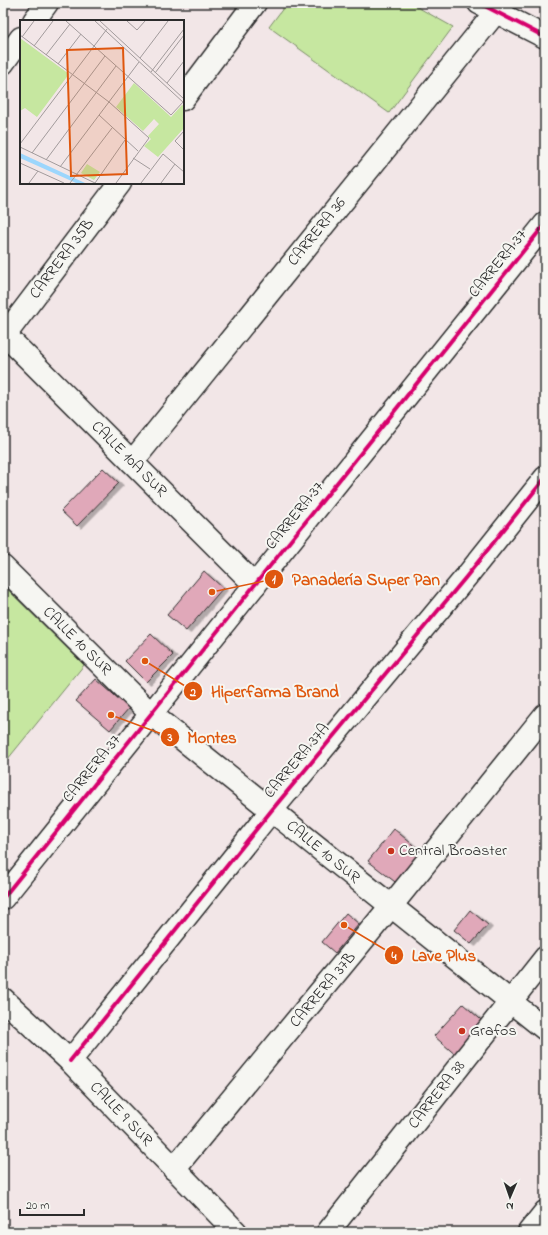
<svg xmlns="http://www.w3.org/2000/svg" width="548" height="1235" viewBox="0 0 548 1235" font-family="'Indie Flower',sans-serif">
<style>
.green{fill:#c6e7a0;stroke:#788966}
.building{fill:#e0a8b9;stroke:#2b2b2b;filter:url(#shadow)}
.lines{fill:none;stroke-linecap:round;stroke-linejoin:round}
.street-casing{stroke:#2b2b2b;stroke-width:25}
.secondary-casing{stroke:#2b2b2b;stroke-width:25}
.street{stroke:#f6f6f2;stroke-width:22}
.secondary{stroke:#f6f6f2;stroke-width:22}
.cycleway-casing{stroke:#f6f6f2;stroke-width:6}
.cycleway{stroke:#d6006c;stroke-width:4}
.poi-dot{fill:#c8321e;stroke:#f6f6f2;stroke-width:1.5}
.labels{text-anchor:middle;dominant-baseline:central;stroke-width:4;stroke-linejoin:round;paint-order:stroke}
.street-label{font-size:16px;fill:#2b2b2b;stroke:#f6f6f2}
.poi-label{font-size:16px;fill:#2b2b2b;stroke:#f6f6f2;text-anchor:start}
.inset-road{fill:none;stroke:#a29b9c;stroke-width:1}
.view{fill:#df570e;fill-opacity:0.15;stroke:#df570e;stroke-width:2}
.inset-edge{fill:none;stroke:#2b2b2b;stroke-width:2}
.leader{fill:none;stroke:#df570e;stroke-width:1.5}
.callout-dot{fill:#df570e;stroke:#f6f6f2;stroke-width:1.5}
.mark-label{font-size:12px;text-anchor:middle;font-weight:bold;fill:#fff}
.callout-label{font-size:17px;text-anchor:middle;font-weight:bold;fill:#df570e;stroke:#f6f6f2;stroke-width:4;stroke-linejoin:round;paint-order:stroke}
</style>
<defs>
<filter id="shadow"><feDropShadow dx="4.5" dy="2.5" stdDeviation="0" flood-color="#0004"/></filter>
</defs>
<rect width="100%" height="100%" fill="#f2e6e7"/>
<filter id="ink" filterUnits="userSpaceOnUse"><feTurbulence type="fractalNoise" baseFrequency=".025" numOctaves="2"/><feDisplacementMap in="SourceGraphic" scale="8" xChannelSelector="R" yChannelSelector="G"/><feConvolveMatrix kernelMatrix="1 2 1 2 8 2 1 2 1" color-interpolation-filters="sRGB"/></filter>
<g filter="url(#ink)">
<g class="green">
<path d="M287 3H410L453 27 389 113 269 27Z"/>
<path d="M3 585 84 665 3 765Z"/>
</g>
<g class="building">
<path d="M103 468 119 483 77 526 61 511Z"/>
<path d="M204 571 223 588 186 631 167 615Z"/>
<path d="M151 634 173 655 146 682 125 661Z"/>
<path d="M96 679 129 708 110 730 76 701Z"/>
<path d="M394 829 424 854 399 885 368 861Z"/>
<path d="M470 910 488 925 471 944 454 930Z"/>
<path d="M346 913 359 924 335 953 322 942Z"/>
<path d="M463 1004 487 1025 458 1057 434 1036Z"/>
</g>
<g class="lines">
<g class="street-casing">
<g id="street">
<path d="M34 21 47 3"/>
<path d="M3 63 21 38"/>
<path d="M183 99 255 3"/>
<path d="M3 333 255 585"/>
<path d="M5 335 120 183"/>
<path d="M132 462 503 3"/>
<path d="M3 567 151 714 545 1029"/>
<path d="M3 898 545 224"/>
<path d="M3 999 70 1061 236 1232"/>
<path d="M70 1061 271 811 466 577 545 478"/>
<path d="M174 1169 391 906 545 715"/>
<path d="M328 1232 545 958"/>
<path d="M529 1232 545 1212"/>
</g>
</g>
<g class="secondary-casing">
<path id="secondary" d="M479 3 545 37"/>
</g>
<use href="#street" class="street"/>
<use href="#secondary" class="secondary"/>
<g class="cycleway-casing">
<g id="cycleway">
<path d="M479 3 545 37"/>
<path d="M3 898 545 224"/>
<path d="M70 1061 271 811 466 577 545 478"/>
</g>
</g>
<use href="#cycleway" class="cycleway"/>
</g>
</g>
<g class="poi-dot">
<circle cx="391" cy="851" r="4"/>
<circle cx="462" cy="1031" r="4"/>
</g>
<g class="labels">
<g class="street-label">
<text transform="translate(317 232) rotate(-51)">CARRERA 36</text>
<text transform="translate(62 259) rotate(-53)">CARRERA 35B</text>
<text transform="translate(498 264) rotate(-51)">CARRERA 37</text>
<text transform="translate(129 459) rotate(45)">CALLE 10A SUR</text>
<text transform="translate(295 516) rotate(-51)">CARRERA 37</text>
<text transform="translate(77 641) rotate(45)">CALLE 10 SUR</text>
<text transform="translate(297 761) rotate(-50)">CARRERA 37A</text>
<text transform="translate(92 769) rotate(-51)">CARRERA 37</text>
<text transform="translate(323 852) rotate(39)">CALLE 10 SUR</text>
<text transform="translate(323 990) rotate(-50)">CARRERA 37B</text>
<text transform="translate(437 1095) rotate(-52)">CARRERA 38</text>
<text transform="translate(121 1114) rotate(46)">CALLE 9 SUR</text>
</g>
<g class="poi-label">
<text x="399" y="851">Central Broaster</text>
<text x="470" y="1031">Grafos</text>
</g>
</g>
<g transform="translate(20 20)">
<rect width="164" height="164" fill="#f2e6e7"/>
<path d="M0 18 49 54 17 97 5 88 0 91ZM114 63 151 97 162 85 164 86V108L138 137 124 126 131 119 128 116 139 104 134 99 123 111 96 87ZM67 144 80 152 74 160 61 153Z" fill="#c6e7a0"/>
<path d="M0 133 65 163H56L0 138Z" fill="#9cd6fc"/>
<path class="inset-road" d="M46 1 151 95 164 81M75 1 164 83M80 1 164 79M107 1 117 10 125 1M0 15 89 82 129 118 96 163M2 17 14 1M14 26 33 1M26 35 50 4M120 38 148 1M38 44 61 14M131 52 164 9M135 53 164 15M147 63 164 41M79 95 118 131M164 111 155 121 164 130M0 124 87 9M0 127 75 163M12 133 85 36M113 138 130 149M26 140 96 46M0 143 44 163M40 147 119 42M9 163 18 151M50 163 92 108M75 163 105 120M121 163 143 134 164 152M141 163 155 144"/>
<path class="view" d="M103 28 107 154 51 156 47 30Z"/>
<rect width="164" height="164" class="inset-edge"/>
</g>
<path class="leader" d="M212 592L274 579M145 661L193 691M111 715L170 737M344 925L394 955"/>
<g class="callout-dot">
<circle cx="212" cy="592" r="4"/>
<circle cx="145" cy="661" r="4"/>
<circle cx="111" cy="715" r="4"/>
<circle cx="344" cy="925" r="4"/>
<circle cx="274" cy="579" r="10"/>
<circle cx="193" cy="691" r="10"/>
<circle cx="170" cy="737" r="10"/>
<circle cx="394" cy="955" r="10"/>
</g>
<g class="mark-label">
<text x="274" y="583">1</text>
<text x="193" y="696">2</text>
<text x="170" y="741">3</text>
<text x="394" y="960">4</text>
</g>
<g class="callout-label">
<text x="366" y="585">Panadería Super Pan</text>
<text x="275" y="697">Hiperfarma Brand</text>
<text x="212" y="743">Montes</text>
<text x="444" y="961">Lave Plus</text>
</g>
<rect width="548" height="1235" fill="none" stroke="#f6f6f2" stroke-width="16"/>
<rect x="8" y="8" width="532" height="1219" fill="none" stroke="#2b2b2b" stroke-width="1.5" filter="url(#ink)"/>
<g transform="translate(510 1197) rotate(182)" stroke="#f6f6f2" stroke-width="3" paint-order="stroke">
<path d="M0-3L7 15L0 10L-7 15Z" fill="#2b2b2b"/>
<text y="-6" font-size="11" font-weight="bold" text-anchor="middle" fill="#2b2b2b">N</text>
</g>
<path d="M20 1209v6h64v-6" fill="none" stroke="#2b2b2b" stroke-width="2"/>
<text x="26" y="1209" font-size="12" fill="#2b2b2b" stroke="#f6f6f2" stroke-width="3" paint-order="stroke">20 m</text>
</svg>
